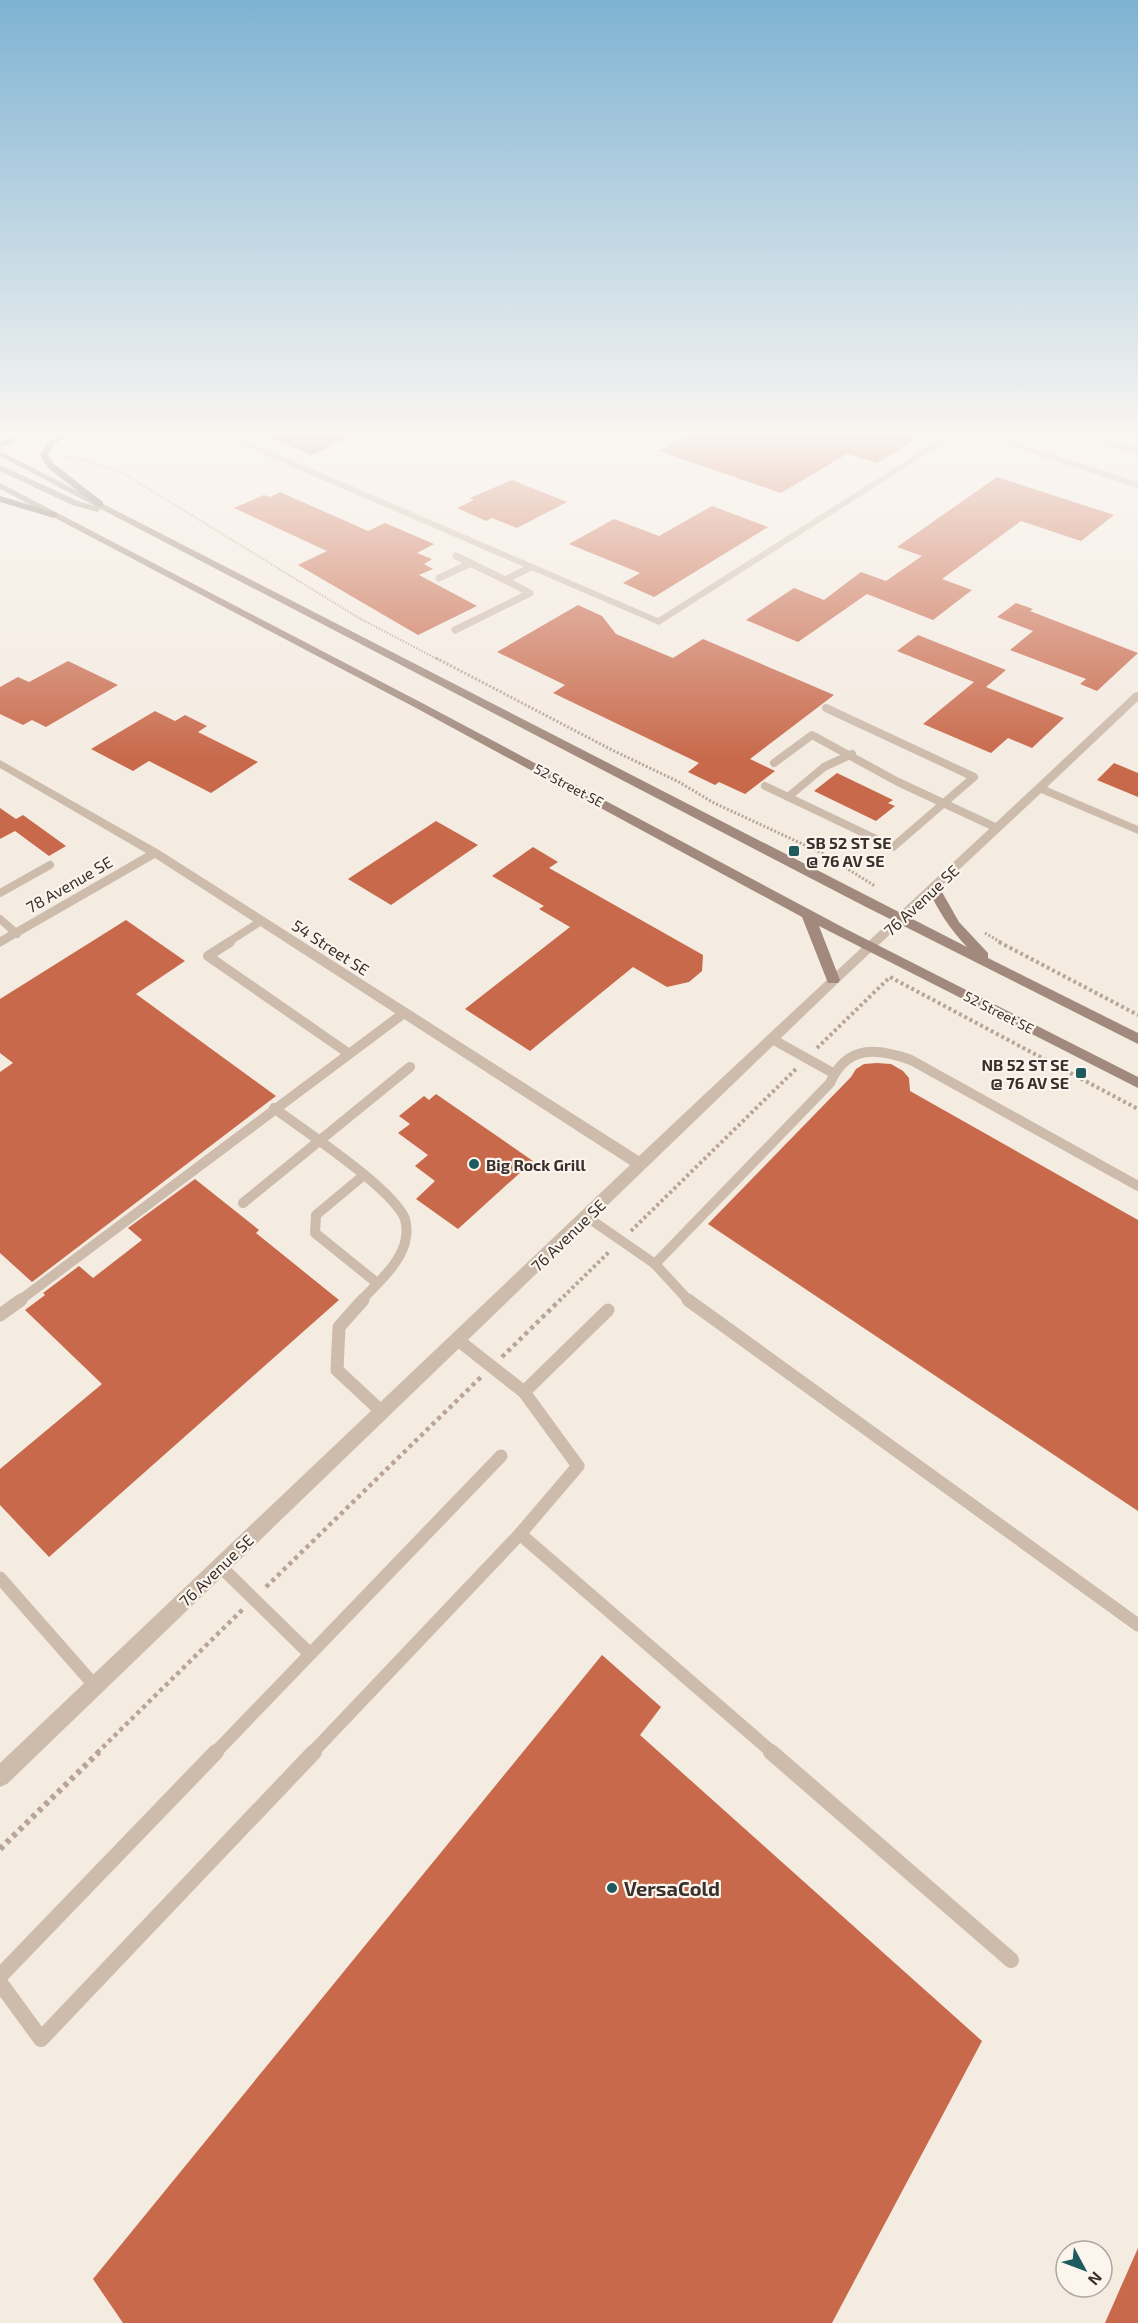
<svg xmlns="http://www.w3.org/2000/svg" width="1138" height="2323" viewBox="0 0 1138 2323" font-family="'Exo 2',sans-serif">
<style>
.building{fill:#c8694b}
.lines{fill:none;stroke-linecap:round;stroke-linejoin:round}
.path-far4{stroke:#b9a596;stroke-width:2;stroke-dasharray:1.5 1.5;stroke-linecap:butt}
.path-far3{stroke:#b9a596;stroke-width:3;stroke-dasharray:2 2;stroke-linecap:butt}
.path-far2{stroke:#b9a596;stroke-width:4;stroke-dasharray:3 3;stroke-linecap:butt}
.path-far1{stroke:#b9a596;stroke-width:4.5;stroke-dasharray:4 4;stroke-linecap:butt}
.path{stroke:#b9a596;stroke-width:6;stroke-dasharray:4.5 4.5;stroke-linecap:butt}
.service-far4{stroke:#cdbbac;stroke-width:7}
.service-far3{stroke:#cdbbac;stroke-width:8}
.service-far2{stroke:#cdbbac;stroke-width:10}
.service-far1{stroke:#cdbbac;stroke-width:13}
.service{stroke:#cdbbac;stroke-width:16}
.minor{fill:#cdbbac;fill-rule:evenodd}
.secondary{fill:#a18a7d;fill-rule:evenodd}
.primary{fill:#7d675c;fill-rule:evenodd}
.poi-dot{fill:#1f5a5e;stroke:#fbf5ee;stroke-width:2}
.labels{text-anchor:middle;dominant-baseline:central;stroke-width:4.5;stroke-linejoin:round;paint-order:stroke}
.far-street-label{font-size:14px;fill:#3b302b;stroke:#fbf5ee}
.poi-label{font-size:16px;font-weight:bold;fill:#3b302b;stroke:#fbf5ee;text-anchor:start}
.street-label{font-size:16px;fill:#3b302b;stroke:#fbf5ee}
.near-poi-label{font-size:20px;font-weight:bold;fill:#3b302b;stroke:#fbf5ee;text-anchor:start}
</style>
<rect width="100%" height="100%" fill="#f4ebe1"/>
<g class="building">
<path d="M262 434H358L311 455Z"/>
<path d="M690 434H924L877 463 847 454 781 493 659 451Z"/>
<path d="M997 477 1114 515 1081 541 1021 521 942 579 972 590 933 620 867 594 798 642 746 620 794 588 824 600 861 572 886 581 922 556 897 547Z"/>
<path d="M512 480 567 502 517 528 492 518 486 521 457 508 474 500 470 498Z"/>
<path d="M280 492 368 531 385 523 434 544 417 553 432 559 424 564 433 569 419 575 477 606 418 635 298 565 327 551 234 508 264 495 270 497Z"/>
<path d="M712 506 768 527 654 597 623 583 640 573 569 544 614 519 659 536Z"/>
<path d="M1016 603 1033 609 1030 611 1138 653 1097 691 1080 684 1086 679 1010 650 1033 631 997 617Z"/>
<path d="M578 605 602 616 616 634 673 658 703 639 834 695 750 759 775 771 745 794 719 782 715 785 688 772 699 763 553 693 565 685 497 652Z"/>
<path d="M918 635 1006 670 986 687 1064 718 1032 748 1008 738 991 753 923 724 974 682 897 651Z"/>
<path d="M68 661 118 685 46 727 32 720 23 725 0 714V687L18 677 29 682Z"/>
<path d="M155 711 175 721 185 715 207 726 198 732 258 762 211 793 149 761 133 771 91 749Z"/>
<path d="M1114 763 1138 773V797L1097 780Z"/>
<path d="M837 773 893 800 888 803 895 806 876 821 814 791Z"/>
<path d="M0 808 16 819 23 815 66 846 49 856 15 831 0 839Z"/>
<path d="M436 821 478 845 391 905 348 879Z"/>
<path d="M533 847 558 862 549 868 703 955 702 971 689 982 667 987 633 967 530 1051 465 1009 570 927 539 909 544 906 492 876Z"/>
<path d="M126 920 185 961 136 994 276 1096 32 1282 0 1253V1072L13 1063 0 1053V999Z"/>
<path d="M877 1063 891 1064 903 1071 909 1078 910 1091 1138 1220V1511L708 1224 851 1077 856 1069 864 1064Z"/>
<path d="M436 1094 533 1161 458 1229 416 1199 435 1181 415 1166 428 1155 398 1133 410 1124 399 1116 424 1096 429 1100Z"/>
<path d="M195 1179 259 1230 256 1233 339 1300 49 1557 0 1505V1469L102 1384 25 1310 45 1295 43 1293 79 1266 93 1278 142 1240 128 1228Z"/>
<path d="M602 1655 661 1707 640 1735 982 2041 832 2323H123L93 2279Z"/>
<path d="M1138 2248V2323H1105Z"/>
</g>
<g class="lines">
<path class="path-far4" d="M62 456 99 464 123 473 359 618 439 660"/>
<g class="path-far3">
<path d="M436 658 612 750 679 782 714 803 822 853 875 886"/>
<path d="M985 933 1002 943"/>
</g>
<g class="path-far2">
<path d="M999 942 1138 1015"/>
<path d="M817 1048 890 977 1138 1109"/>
<path d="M631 1231 797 1068"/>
<path d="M559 1301 610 1251"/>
</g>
<g class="path-far1">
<path d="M502 1357 560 1300"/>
<path d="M266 1587 481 1377"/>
<path d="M97 1753 243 1609"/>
</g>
<path class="path" d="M0 1849 99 1752"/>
<g class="service-far4">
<path d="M1081 434 1138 452"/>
<path d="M456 556 505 580 531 567"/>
<path d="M439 578 471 563"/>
<path d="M455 630 530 593 505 580"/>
</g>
<g class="service-far3">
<path d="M774 763 812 735 898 782 997 828"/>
<path d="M765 786 893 847 974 777 826 708"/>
<path d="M788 797 824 767 852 754"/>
<path d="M0 893 50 865"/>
<path d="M0 919 17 934"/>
<path d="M227 943 261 921"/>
</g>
<g class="service-far2">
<path d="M230 942 208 956 348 1053"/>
<path d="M772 1039 833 1073"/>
<path d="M274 1108C303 1130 393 1188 405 1219 406 1223 407 1232 406 1237 403 1262 377 1283 361 1301"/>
<path d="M364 1175 316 1215 315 1233 377 1283"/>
<path d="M243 1203 410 1067"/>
<path d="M587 1217 655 1264 689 1301"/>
<path d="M655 1264 830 1083C847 1044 878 1048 911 1060L1138 1186"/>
<path d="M19 1301 404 1013"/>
</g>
<g class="service-far1">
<path d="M363 1300 339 1327 337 1370 382 1412"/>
<path d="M688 1300 1138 1625"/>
<path d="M0 1315 21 1300"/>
<path d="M458 1340 524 1392 608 1310"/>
<path d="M520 1534 773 1753"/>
<path d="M220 1566 309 1653"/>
<path d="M0 1578 95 1686"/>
<path d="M215 1753 501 1456"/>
<path d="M312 1753 520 1534 578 1466 524 1392"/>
</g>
<g class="service">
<path d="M771 1752 1011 1960"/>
<path d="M0 1976 216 1752"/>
<path d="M0 1983 41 2039 314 1752"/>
</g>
<g class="minor">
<path d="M234 434H243L240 438 658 618 948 434H958L659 625 232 441Z"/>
<path d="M974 434H988L1138 482V488Z"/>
<path d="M1138 692V701L1047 787 1138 826V834L1041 793 838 983 7 1784 0 1787V1763L630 1165 155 858 0 947V937L146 853 0 768V760L159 850 639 1156C803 1001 970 848 1134 693Z"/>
</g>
<g class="secondary">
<path d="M0 451 967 947C951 930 937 910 928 888L934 884 938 885 959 922 988 953V958L1138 1033V1044L866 907 101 509 97 512 72 505 0 471V465L78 501 95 506 0 456Z"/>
<path d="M0 483 424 704 846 929 1138 1077V1088L819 926 840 980 838 983H828L802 917 416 708 0 489Z"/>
</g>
<g class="primary">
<path d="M19 434H31L0 447V442Z"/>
<path d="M58 434H68L54 446 48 455 54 464 103 502V506H97L48 468 40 455 48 442Z"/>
<path d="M0 496 57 513 58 515 54 518 0 502Z"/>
</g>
</g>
<linearGradient id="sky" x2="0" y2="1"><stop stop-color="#7eb2d2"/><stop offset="0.57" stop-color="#faf6f2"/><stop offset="1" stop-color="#faf6f2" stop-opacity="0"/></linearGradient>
<rect width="1138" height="760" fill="url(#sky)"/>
<g class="poi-dot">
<rect x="788" y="845" width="12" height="12" rx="3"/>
<rect x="1075" y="1067" width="12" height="12" rx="3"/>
<circle cx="474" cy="1164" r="6"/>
<circle cx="612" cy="1888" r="6"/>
</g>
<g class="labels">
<g class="far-street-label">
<text transform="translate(569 785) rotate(28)">52 Street SE</text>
<text transform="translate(999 1012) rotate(27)">52 Street SE</text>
</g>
<g class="poi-label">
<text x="806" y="842">SB 52 ST SE<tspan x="806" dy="18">@ 76 AV SE</tspan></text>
<text x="1069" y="1064" text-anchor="end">NB 52 ST SE<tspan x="1069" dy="18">@ 76 AV SE</tspan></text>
<text x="486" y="1164">Big Rock Grill</text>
</g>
<g class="street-label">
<text transform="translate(69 884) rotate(-30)">78 Avenue SE</text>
<text transform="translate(921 900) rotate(-43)">76 Avenue SE</text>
<text transform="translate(331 947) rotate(33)">54 Street SE</text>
<text transform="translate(568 1235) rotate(-44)">76 Avenue SE</text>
<text transform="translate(216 1570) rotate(-44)">76 Avenue SE</text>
</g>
<g class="near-poi-label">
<text x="624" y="1888">VersaCold</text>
</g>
</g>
<g transform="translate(1084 2269) rotate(131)"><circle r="28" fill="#fbf5ee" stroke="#aea6a0" stroke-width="1.5"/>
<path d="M0-4.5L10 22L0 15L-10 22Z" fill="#1f5a5e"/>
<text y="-9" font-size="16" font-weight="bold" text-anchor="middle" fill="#3b302b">N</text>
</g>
</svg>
